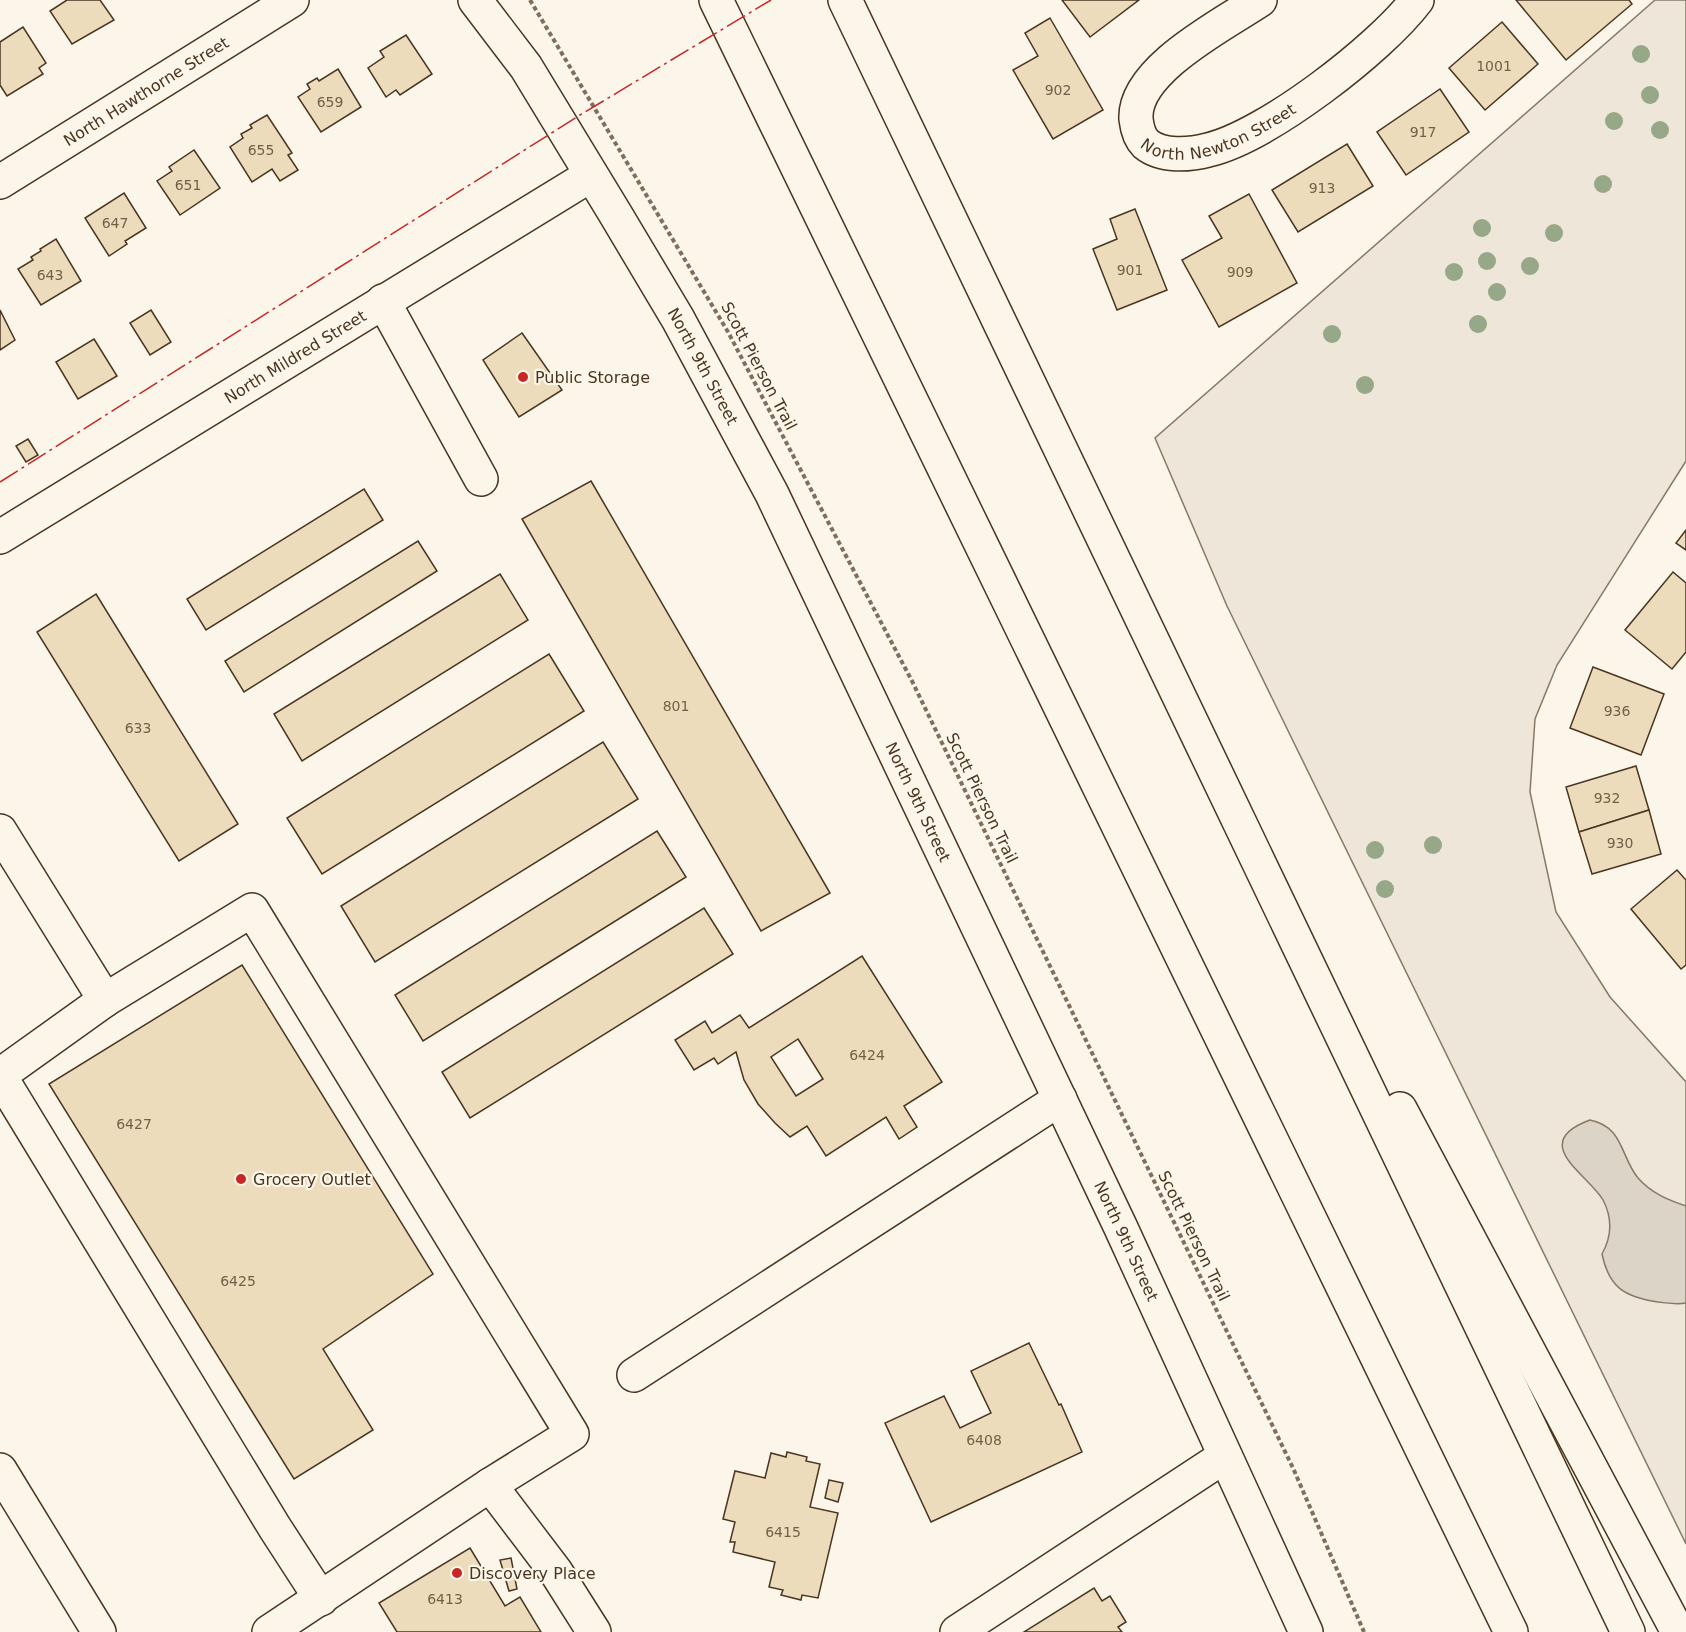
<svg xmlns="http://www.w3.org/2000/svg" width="1686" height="1632" viewBox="0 0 1686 1632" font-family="'DejaVu Sans',sans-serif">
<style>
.green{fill:#ede6d9;stroke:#887966;stroke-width:1.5}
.water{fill:#dcd4c6;stroke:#887966;stroke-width:1.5}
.building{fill:#ecdcbc;stroke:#4a3520;stroke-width:1.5;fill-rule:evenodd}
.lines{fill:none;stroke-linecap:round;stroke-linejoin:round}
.minor-casing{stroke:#4a3520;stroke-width:36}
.highway-casing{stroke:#4a3520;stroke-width:36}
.path{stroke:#7f6f5c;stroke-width:4;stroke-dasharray:4.5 3;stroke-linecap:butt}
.minor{stroke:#fbf6e9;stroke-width:33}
.highway{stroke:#fbf6e9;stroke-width:33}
.power{stroke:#c62828;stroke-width:1.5;stroke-dasharray:21 4.5 3 4.5;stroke-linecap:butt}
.tree{fill:#96a887}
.poi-dot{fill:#c62828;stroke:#fbf6e9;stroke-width:2}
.labels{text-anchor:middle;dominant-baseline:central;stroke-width:4.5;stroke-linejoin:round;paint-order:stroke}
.number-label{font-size:14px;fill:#725f47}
.street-label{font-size:16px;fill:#4a3520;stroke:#fbf6e9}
.poi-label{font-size:16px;fill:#4a3520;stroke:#fbf6e9;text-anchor:start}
</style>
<rect width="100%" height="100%" fill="#fbf6e9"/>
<path class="green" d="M1655 0H1686V461L1557 665 1535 719 1530 792 1556 912 1610 997 1686 1082V1544L1227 606 1155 438Z"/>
<path class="water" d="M1590 1120C1624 1127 1620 1156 1638 1178 1651 1193 1668 1200 1686 1206V1303C1677 1305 1667 1303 1658 1302 1625 1297 1609 1288 1602 1254 1612 1236 1613 1219 1603 1200 1589 1175 1527 1143 1590 1120Z"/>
<g class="building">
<path d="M67 0H100L114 20 72 44 50 11Z"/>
<path d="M1062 0H1139L1090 37Z"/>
<path d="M1516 0H1629L1632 4 1566 60Z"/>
<path d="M1050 18 1103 110 1053 139 1013 70 1038 56 1025 33Z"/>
<path d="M1502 22 1538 64 1485 110 1449 68Z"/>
<path d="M23 27 46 63 39 68 43 74 7 96 0 85V42Z"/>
<path d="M406 35 432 74 400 95 396 90 386 97 368 68 384 57 380 51Z"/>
<path d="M338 69 361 107 321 132 298 97 310 89 307 84 317 78 319 81Z"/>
<path d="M1440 89 1469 132 1406 175 1377 132Z"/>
<path d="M267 115 292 153 288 155 298 170 280 181 272 169 252 182 230 147 243 138 241 134 252 128 250 125Z"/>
<path d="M1347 144 1373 186 1298 232 1272 190Z"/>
<path d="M194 150 220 188 180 215 157 181 172 171 169 167Z"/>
<path d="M124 193 146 228 125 241 127 244 109 256 85 218Z"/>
<path d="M1249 194 1297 283 1219 327 1182 260 1222 238 1209 216Z"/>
<path d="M1135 209 1167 290 1117 310 1093 249 1117 239 1110 219Z"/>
<path d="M56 239 81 281 41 305 18 269 33 260 31 257 41 251 40 249Z"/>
<path d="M0 310 15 340 0 350Z"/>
<path d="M151 310 171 342 150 355 130 323Z"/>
<path d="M522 333 562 390 519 417 483 360Z"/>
<path d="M94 339 117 376 78 399 56 362Z"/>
<path d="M28 439 38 455 26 462 16 446Z"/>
<path d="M591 481 830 893 761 931 522 519Z"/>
<path d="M364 489 383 520 206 630 187 599Z"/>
<path d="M1686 530V550L1676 543Z"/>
<path d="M418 541 437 571 244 692 225 661Z"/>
<path d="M1673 572 1686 583V652L1672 669 1625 630Z"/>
<path d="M500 574 528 620 302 761 274 714Z"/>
<path d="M96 594 238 824 179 861 37 632Z"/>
<path d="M549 654 584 711 322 874 287 818Z"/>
<path d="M1593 667 1664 694 1641 755 1570 728Z"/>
<path d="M603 742 638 799 375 962 341 906Z"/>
<path d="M1636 766 1649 810 1579 832 1566 787Z"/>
<path d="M1649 810 1661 854 1592 874 1579 832Z"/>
<path d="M657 831 686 877 423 1041 395 995Z"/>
<path d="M1677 870 1686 880V965L1681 969 1631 909Z"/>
<path d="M704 908 733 954 470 1118 442 1072Z"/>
<path d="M862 956 942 1082 904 1106 917 1127 899 1139 886 1117 826 1156 807 1126 790 1137 775 1123 758 1104 744 1080 736 1052 718 1064 714 1058 694 1070 675 1040 705 1021 712 1033 740 1015 749 1028ZM798 1039 823 1079 796 1096 771 1057Z"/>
<path d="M242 965 433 1274 323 1349 373 1430 294 1479 49 1084Z"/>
<path d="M1029 1343 1059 1405 1061 1404 1082 1452 931 1522 885 1423 944 1396 960 1428 991 1413 971 1371Z"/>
<path d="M787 1452 807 1457 806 1461 820 1464 810 1507 838 1513 818 1598 802 1595 801 1600 781 1595 783 1590 769 1587 775 1562 733 1552 735 1542H730L735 1522 723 1519 735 1471 765 1478 771 1453 786 1457Z"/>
<path d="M829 1480 843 1483 838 1502 825 1498Z"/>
<path d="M470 1548 505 1606 520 1597 541 1632H397L379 1603Z"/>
<path d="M511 1558 517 1589 509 1591 500 1560Z"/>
<path d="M1094 1588 1102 1601 1110 1596 1126 1622 1118 1627 1122 1632H1024Z"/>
</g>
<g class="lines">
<g class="minor-casing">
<g id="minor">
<path id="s1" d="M475 0 526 67 616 215 678 319 772 494 1121 1228 1306 1632"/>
<path id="s2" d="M1260 0C1224 24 1133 70 1136 119 1137 128 1139 137 1146 144 1162 157 1189 155 1208 150 1267 136 1380 49 1417 0"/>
<path id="s3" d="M0 182 292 0"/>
<path d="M383 301 481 479"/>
<path id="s4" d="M0 537 591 175"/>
<path d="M0 831 105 1000"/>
<path d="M0 1075 105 1000 252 910 572 1434 490 1485 269 1632"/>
<path d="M0 1076 275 1528 321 1599"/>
<path d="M634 1375 1060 1099"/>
<path d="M0 1470 99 1632"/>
<path d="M490 1485 556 1572 594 1632"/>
<path d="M957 1632 1225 1456"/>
</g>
</g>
<g class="highway-casing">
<g id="highway">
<path d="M716 0 1511 1632"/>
<path d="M845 0 1628 1632"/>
<path d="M1400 1109 1678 1632"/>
</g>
</g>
<path class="path" d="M530 0 728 332 913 683 1293 1468 1364 1632"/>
<use href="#minor" class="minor"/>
<use href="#highway" class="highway"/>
<path class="power" d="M0 482 580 115 771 0"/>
</g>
<g class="tree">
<circle cx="1641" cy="54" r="9"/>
<circle cx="1650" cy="95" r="9"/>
<circle cx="1614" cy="121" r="9"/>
<circle cx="1660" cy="130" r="9"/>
<circle cx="1603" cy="184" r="9"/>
<circle cx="1482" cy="228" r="9"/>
<circle cx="1554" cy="233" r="9"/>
<circle cx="1487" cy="261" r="9"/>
<circle cx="1530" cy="266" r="9"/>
<circle cx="1454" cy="272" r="9"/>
<circle cx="1497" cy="292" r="9"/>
<circle cx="1478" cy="324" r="9"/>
<circle cx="1332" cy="334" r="9"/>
<circle cx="1365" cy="385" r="9"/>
<circle cx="1433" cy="845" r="9"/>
<circle cx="1375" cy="850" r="9"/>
<circle cx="1385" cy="889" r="9"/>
</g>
<g class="poi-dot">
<circle cx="523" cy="377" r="6"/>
<circle cx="241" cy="1179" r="6"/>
<circle cx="457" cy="1573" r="6"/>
</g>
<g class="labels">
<g class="number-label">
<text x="1494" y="66">1001</text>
<text x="1058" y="90">902</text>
<text x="330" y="102">659</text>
<text x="1423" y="132">917</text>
<text x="261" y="150">655</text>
<text x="188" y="185">651</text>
<text x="1322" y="188">913</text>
<text x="115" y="223">647</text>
<text x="1130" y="270">901</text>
<text x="1240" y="272">909</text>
<text x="50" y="275">643</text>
<text x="676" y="706">801</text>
<text x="1617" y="711">936</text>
<text x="138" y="728">633</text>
<text x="1607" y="798">932</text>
<text x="1620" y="843">930</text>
<text x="867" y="1055">6424</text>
<text x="134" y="1124">6427</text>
<text x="238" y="1281">6425</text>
<text x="984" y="1440">6408</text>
<text x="783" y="1532">6415</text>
<text x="445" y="1599">6413</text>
</g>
<g class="street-label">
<text stroke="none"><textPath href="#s3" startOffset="172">North Hawthorne Street</textPath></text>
<text stroke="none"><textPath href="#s2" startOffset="284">North Newton Street</textPath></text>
<text stroke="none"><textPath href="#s4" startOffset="346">North Mildred Street</textPath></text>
<text stroke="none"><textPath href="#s1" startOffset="432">North 9th Street</textPath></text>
<text transform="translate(759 366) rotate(62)">Scott Pierson Trail</text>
<text transform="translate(982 798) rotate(64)">Scott Pierson Trail</text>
<text stroke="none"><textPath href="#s1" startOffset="918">North 9th Street</textPath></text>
<text transform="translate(1194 1236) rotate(64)">Scott Pierson Trail</text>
<text stroke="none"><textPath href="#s1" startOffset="1404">North 9th Street</textPath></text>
</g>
<g class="poi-label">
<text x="535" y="377">Public Storage</text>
<text x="253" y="1179">Grocery Outlet</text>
<text x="469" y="1573">Discovery Place</text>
</g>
</g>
</svg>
